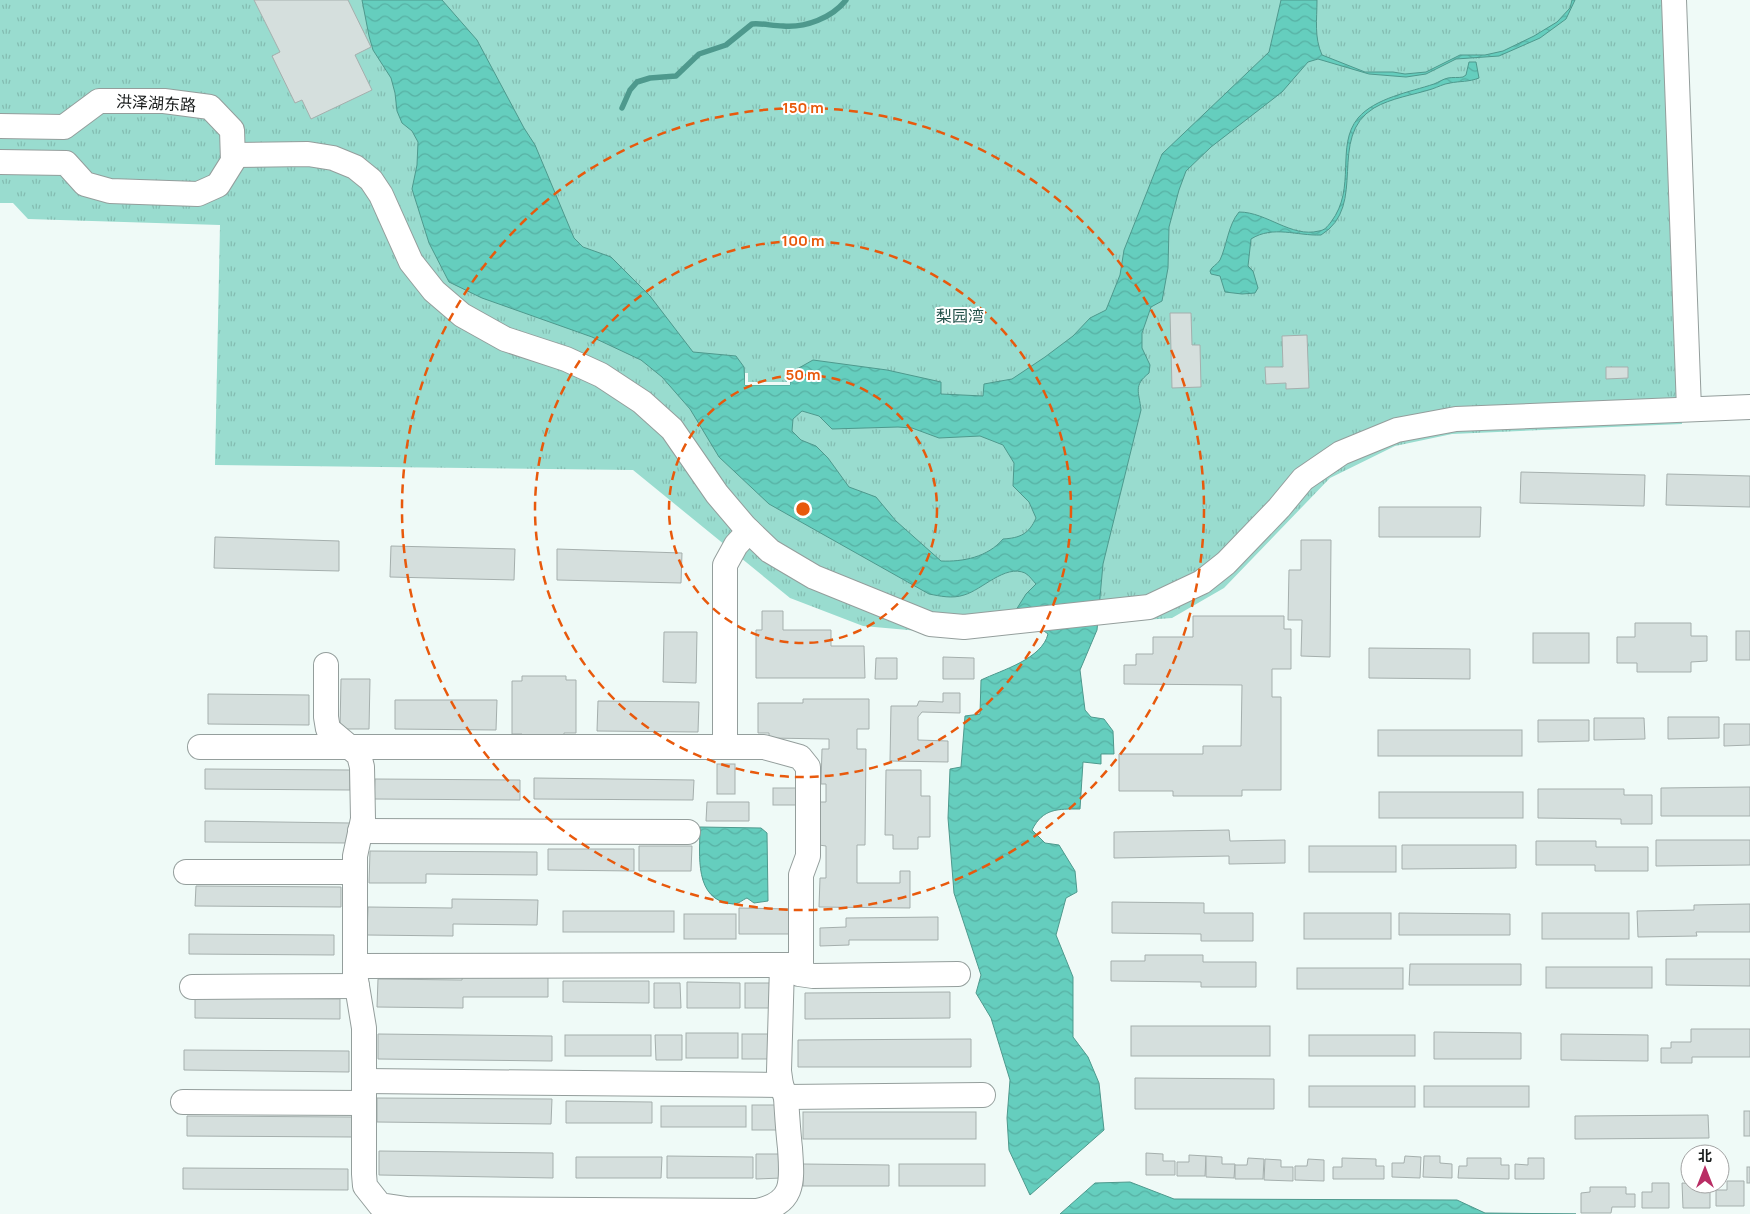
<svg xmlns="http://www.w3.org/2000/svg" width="1750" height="1214" viewBox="0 0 1750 1214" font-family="Manrope,'Noto Sans SC',sans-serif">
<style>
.grass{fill:url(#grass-tufts)}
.water{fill:url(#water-waves);stroke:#4e998d;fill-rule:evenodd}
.pier{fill:#effaf7}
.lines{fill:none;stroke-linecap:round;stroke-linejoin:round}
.stream{stroke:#4e998d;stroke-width:5.5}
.building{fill:#d5dfdd;stroke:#a5afad}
.minor-casing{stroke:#949e9c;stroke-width:26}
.minor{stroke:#fff;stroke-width:24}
.ring{fill:none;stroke:#e8590c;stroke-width:2.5;stroke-dasharray:9 6}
.labels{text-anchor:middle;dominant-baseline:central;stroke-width:4;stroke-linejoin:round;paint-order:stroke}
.street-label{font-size:16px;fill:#191c1c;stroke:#fff}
.park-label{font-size:16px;fill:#23514a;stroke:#fff}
.centre{fill:#e8590c;stroke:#fff;stroke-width:2.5}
.ring-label{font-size:15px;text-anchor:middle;font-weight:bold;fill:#e8590c;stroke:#fff;stroke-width:4;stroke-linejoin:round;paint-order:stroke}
</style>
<defs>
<pattern id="grass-tufts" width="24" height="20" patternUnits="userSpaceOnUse" patternTransform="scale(1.25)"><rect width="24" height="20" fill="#99dccf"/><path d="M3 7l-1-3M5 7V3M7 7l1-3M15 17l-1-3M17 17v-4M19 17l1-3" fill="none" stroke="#83bcb1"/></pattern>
<pattern id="water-waves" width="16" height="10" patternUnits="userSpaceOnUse" patternTransform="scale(1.25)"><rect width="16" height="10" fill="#65cebe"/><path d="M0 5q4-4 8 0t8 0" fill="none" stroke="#57b0a3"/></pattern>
</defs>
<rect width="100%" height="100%" fill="#effaf7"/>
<path class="grass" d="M0 0H1666L1682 424 1452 434 1395 446 1330 478 1224 588 1172 618 953 634 863 626 790 598 633 470 215 465 220 225 28 219 13 203H0Z"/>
<g class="water">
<path d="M362 0H442L477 40 524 128 535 145 574 238 583 247 611 257 650 296 693 352 736 356 744 367 745 385H790V373L813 360 887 370 941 382V394L983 396 984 384 1012 379 1045 357 1073 336 1090 318 1106 310 1120 275 1124 250 1162 154 1269 52 1281 0H1317C1317 20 1314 37 1322 55L1365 72H1393L1405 74 1426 72 1460 55H1485L1503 51 1534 36 1557 22 1570 8 1572 0H1575L1566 19 1540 38 1499 56 1456 59 1426 74 1406 77 1369 74 1318 59 1308 62 1282 92 1211 147 1186 171 1179 190 1169 227 1168 268 1162 301 1151 307 1142 333V348L1150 365 1149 373C1133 386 1139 391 1141 410L1103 564 1097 630 1080 670 1085 710 1091 717 1104 719 1113 731 1114 754H1101V764L1083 762 1080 809C1058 809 1043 808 1032 830L1045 843 1059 845 1075 871 1077 892 1066 898 1056 935 1073 977V1037L1088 1057 1099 1083 1104 1130 1030 1195 1009 1150 1007 1118 1010 1080 991 1018 976 993 981 975 954 893 948 818 950 769 961 767 965 716 980 714 981 680C1002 670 1042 659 1048 634L1016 610 1026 594 1036 584C1033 581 1029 575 1025 573 1005 564 982 590 964 595 952 599 940 596 929 594L769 504 719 457 690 409 662 377 641 360 592 337 482 298 449 282 429 243 412 189 417 165 418 142 412 131 402 123 397 111 395 93 391 78 373 50 369 36ZM802 411 819 416 832 429 898 427 912 428 939 438 980 436 1003 445 1014 463 1013 486 1029 502 1036 518C1029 534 1020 538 1003 539 988 557 963 562 941 561L896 521 876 497 849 487 828 458 816 446 801 440 792 431 793 419Z"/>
<path d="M1469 62H1476L1479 78C1469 82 1460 81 1450 83 1443 84 1438 87 1432 89 1413 95 1391 98 1374 108 1326 137 1369 206 1321 235 1297 236 1273 225 1251 239L1248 266 1253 271 1258 288 1255 293 1242 294 1225 292 1220 276 1211 274 1210 271C1212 266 1217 265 1220 260 1227 245 1228 225 1239 212 1267 212 1291 238 1319 231 1325 230 1327 227 1331 222 1357 188 1335 146 1358 118 1375 98 1410 92 1434 84 1439 82 1443 79 1448 78 1453 77 1458 78 1463 77L1466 75Z"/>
<path d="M700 827 761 828 767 833 768 901 754 903 747 898C742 900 739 904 733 904 693 901 700 854 700 827Z"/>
<path d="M1130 1182 1174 1199 1457 1200 1485 1213 1576 1214H1060L1095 1183Z"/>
</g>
<path class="pier" d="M745 373H748V382H787V373H790V385H745Z"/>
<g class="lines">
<path class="stream" d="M622 108 630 90 637 82 650 78 676 76 699 54 726 45 752 24C763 23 772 26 783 26 805 28 832 18 846 0"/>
</g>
<g class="building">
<path d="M254 0H348L371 47 355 55 372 90 311 119 302 100 295 103 272 56 280 52Z"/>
<path d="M1170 313H1191L1192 345H1200L1201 387 1172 388Z"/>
<path d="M1307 335 1309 388 1286 389V383L1266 384 1265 367H1283L1282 336Z"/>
<path d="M1606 367H1628V378L1606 379Z"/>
<path d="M1521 472 1645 475 1644 506 1520 503Z"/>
<path d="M1667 474 1750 476V507L1666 505Z"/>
<path d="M1379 507H1481L1480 537H1379Z"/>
<path d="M215 537 339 541V571L214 568Z"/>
<path d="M1301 540H1331L1330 657 1301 656 1302 620H1288L1289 570H1301Z"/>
<path d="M391 546 515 549 514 580 390 577Z"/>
<path d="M557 549 682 553 681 583 557 580Z"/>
<path d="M762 611H783V630H831V646H864L865 678H756V630H762Z"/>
<path d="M1193 616H1284V629H1291V669H1272V697H1281V790H1242V796H1173V791H1119V754H1203V746H1241L1242 685 1124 684V665H1136V654H1153V637H1193Z"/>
<path d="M1635 623H1691V636H1707V661L1691 662V672H1637V663H1617V637H1635Z"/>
<rect x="1736" y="631" width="14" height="29"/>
<path d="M664 632H697L696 683 663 682Z"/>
<rect x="1533" y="633" width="56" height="30"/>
<path d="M1369 648 1470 649V679L1369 678Z"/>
<path d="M943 657 974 658V679H943Z"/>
<path d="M876 658H897V679H875Z"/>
<path d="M522 676H566V680H576V733H564V739H522V734H512V681H522Z"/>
<path d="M341 679H370L369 729H340Z"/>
<path d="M943 693H960V713L922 712 918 717V740L948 741V762L890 761 891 706H917L919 701 943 702Z"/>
<path d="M208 694 309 695V725L208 724Z"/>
<path d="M803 699H869V729H857V749H866L865 845H857V883H900V871H910V908L819 907 820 878H826V846L819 845V802H826V784H821L822 749H829V739L769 738V733H758V703H803Z"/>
<path d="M395 700H497L496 730 395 729Z"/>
<path d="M598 701 699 702 698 732 597 731Z"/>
<path d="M1668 717H1719V738L1668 739Z"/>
<path d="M1594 718H1644L1645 739 1594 740Z"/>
<path d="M1538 720H1589V741L1538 742Z"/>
<path d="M1724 724H1750V745L1724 746Z"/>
<rect x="1378" y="730" width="144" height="26"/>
<rect x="717" y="764" width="18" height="30"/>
<path d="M205 769 350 770V790L205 789Z"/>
<path d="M886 770H921V796H930V837H918V849H893V835H885Z"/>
<path d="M534 778 694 780 693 800 534 799Z"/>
<path d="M375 779 520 780V800L374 799Z"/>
<path d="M1750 787V816H1661V788Z"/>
<rect x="773" y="788" width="26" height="17"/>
<path d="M1538 789H1624V795H1652V824H1621V819L1538 818Z"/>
<rect x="1379" y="792" width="144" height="26"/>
<path d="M707 802H749V821H706Z"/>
<path d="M205 821 350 823V843L205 842Z"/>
<path d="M1229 830 1230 841 1285 840V863L1229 864V856L1114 858V832Z"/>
<path d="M1656 840H1750V865L1656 866Z"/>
<path d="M1536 841H1596V847H1648V871H1595V865H1536Z"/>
<path d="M1402 845H1516V868L1402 869Z"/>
<path d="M639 846H692L691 871H639Z"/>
<rect x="1309" y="846" width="87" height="26"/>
<path d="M548 849H634V871L548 870Z"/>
<path d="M370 851 537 852V875L426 874V883H369Z"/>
<path d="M196 886 341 887V907L195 906Z"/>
<path d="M452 899 538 900 537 925 453 924V936L367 935 368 907 452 908Z"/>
<path d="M1112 902 1204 903V913H1253V941H1201V934L1112 933Z"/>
<path d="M1750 904V932H1696L1697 936 1638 937 1637 911 1694 910V905Z"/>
<path d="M739 908 792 909V934H739Z"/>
<rect x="563" y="911" width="111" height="21"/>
<rect x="1304" y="913" width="87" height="26"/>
<path d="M1399 913 1510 914V935H1399Z"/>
<rect x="1542" y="913" width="87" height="26"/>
<rect x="684" y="914" width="52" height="25"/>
<path d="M938 917V940H849V945L820 946V928L846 927V918Z"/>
<path d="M189 934 334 935V955L189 954Z"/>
<path d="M1145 955H1203V962H1256V987H1201V982L1111 981V961H1145Z"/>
<path d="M1666 959H1750V986L1666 985Z"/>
<path d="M1410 964H1521V985H1409Z"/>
<rect x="1546" y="967" width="106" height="21"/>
<rect x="1297" y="968" width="106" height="21"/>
<path d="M463 971 548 972V997H463V1008L377 1007 378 979 462 980Z"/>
<path d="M563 981H649V1003L563 1002Z"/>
<path d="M687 982 740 983V1008H687Z"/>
<path d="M654 983H680L681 1008H654Z"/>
<rect x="745" y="983" width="26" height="25"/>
<path d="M950 992V1018L805 1019V993Z"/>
<path d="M195 998 340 999V1019L195 1018Z"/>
<rect x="1131" y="1026" width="139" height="30"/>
<path d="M1691 1029H1750V1057H1692V1063H1661V1048H1671V1042H1691Z"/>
<path d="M1434 1032 1521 1033V1059H1434Z"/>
<rect x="686" y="1033" width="52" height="25"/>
<path d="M378 1034 552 1036V1061L378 1059Z"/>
<rect x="742" y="1034" width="27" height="25"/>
<path d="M1561 1034 1648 1035V1061L1561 1060Z"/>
<rect x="565" y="1035" width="86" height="21"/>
<path d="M655 1035H682V1060H656Z"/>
<rect x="1309" y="1035" width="106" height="21"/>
<path d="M971 1039V1067H798V1040Z"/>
<path d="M184 1050 349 1051V1072L184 1070Z"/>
<path d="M1135 1078 1274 1079V1109H1135Z"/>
<rect x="1309" y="1086" width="106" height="21"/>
<rect x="1424" y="1086" width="105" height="21"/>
<path d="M377 1098 552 1099 551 1124 377 1122Z"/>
<path d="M566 1101 652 1102V1123H566Z"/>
<rect x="752" y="1105" width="26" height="25"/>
<rect x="661" y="1106" width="85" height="21"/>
<rect x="1744" y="1111" width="6" height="25"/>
<rect x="803" y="1112" width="173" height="27"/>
<path d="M1708 1115 1709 1138 1575 1139V1116Z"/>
<path d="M187 1116 352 1117V1137L187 1136Z"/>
<path d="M379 1151 553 1153V1178L379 1175Z"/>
<path d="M1146 1153 1163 1154V1161H1175V1175H1146Z"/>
<path d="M756 1154H782V1178L756 1179Z"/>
<path d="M1189 1155 1206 1156 1205 1176H1177V1162H1189Z"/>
<path d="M667 1156 753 1157V1178H667Z"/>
<path d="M1206 1156 1222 1157V1164H1235L1234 1178 1206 1177Z"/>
<path d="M1405 1156 1421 1157 1420 1178 1392 1177V1163H1404Z"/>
<path d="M1424 1156H1440V1163L1452 1164V1178L1423 1177Z"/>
<path d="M576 1157H662L661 1178H576Z"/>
<path d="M1248 1158 1264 1159 1263 1179H1235V1165H1247Z"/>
<path d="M1342 1158 1376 1159V1166H1384V1179H1333V1167H1342Z"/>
<path d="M1467 1158H1501V1165H1509V1179L1458 1178 1459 1166H1467Z"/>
<path d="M1528 1158H1544V1179H1515V1164L1528 1165Z"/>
<path d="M1265 1159 1281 1160V1167H1293V1181L1264 1180Z"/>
<path d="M1308 1159 1324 1160V1181L1295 1180V1166H1307Z"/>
<path d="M803 1164 889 1165V1186H803Z"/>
<rect x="899" y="1164" width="86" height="22"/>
<rect x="1747" y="1167" width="3" height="16"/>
<path d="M183 1168 348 1169V1190L183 1189Z"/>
<path d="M1727 1181H1744V1206H1716V1190H1727Z"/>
<path d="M1652 1183H1669V1208H1642V1192H1652Z"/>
<path d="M1682 1183 1699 1184V1191H1710V1208H1683Z"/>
<path d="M1590 1187H1626V1194H1635V1207H1612L1611 1213H1581V1193L1590 1192Z"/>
</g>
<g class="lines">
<g class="minor-casing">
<g id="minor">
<path d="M1674 0 1689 409"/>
<path d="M0 126 64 127 99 101H164L210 107 232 130 233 161 218 185 198 194 110 191 85 184 66 163 0 162"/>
<path d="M233 155 308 154 333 158 355 167 371 180 381 195 411 262 434 291 462 315 505 339 566 359 601 375 642 402 672 429 717 494 745 527 770 551 814 577 930 624 964 627 1149 607 1202 582 1226 563 1279 508 1303 479 1341 453 1397 430 1456 419 1750 407"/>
<path d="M326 665V717L328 729 359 755 362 767 363 819 355 856V974L364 1028V1174L365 1186 380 1205 407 1209 757 1211C796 1203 792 1180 790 1148 788 1131 787 1114 786 1097L781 1085 779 1071 782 966 799 974 813 976 958 974"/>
<path d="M200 747H764L800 757 808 767V856L801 875V965L355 966"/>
<path d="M725 747V565L736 545 749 531"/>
<path d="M360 831 688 832"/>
<path d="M186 872H355"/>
<path d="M192 987 357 986"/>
<path d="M365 1081 781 1085"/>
<path d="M786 1097 983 1095"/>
<path d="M183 1102 364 1103"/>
</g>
</g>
<use href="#minor" class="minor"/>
</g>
<g class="ring">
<circle cx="803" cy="509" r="134"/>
<circle cx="803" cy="509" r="268"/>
<circle cx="803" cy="509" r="401"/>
</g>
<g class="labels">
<g class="street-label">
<text transform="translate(156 103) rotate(3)">洪泽湖东路</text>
</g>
<g class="park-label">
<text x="960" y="316">梨园湾</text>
</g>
</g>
<circle cx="803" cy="509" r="8" class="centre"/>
<g class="ring-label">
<text x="803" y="113">150 m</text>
<text x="803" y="246">100 m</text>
<text x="803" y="380">50 m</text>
</g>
<g transform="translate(1705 1169)"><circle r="24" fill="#ffffff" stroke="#a3a4a4"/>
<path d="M0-4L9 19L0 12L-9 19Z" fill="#b92d64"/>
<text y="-8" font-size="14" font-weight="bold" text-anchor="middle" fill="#191c1c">北</text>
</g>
</svg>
